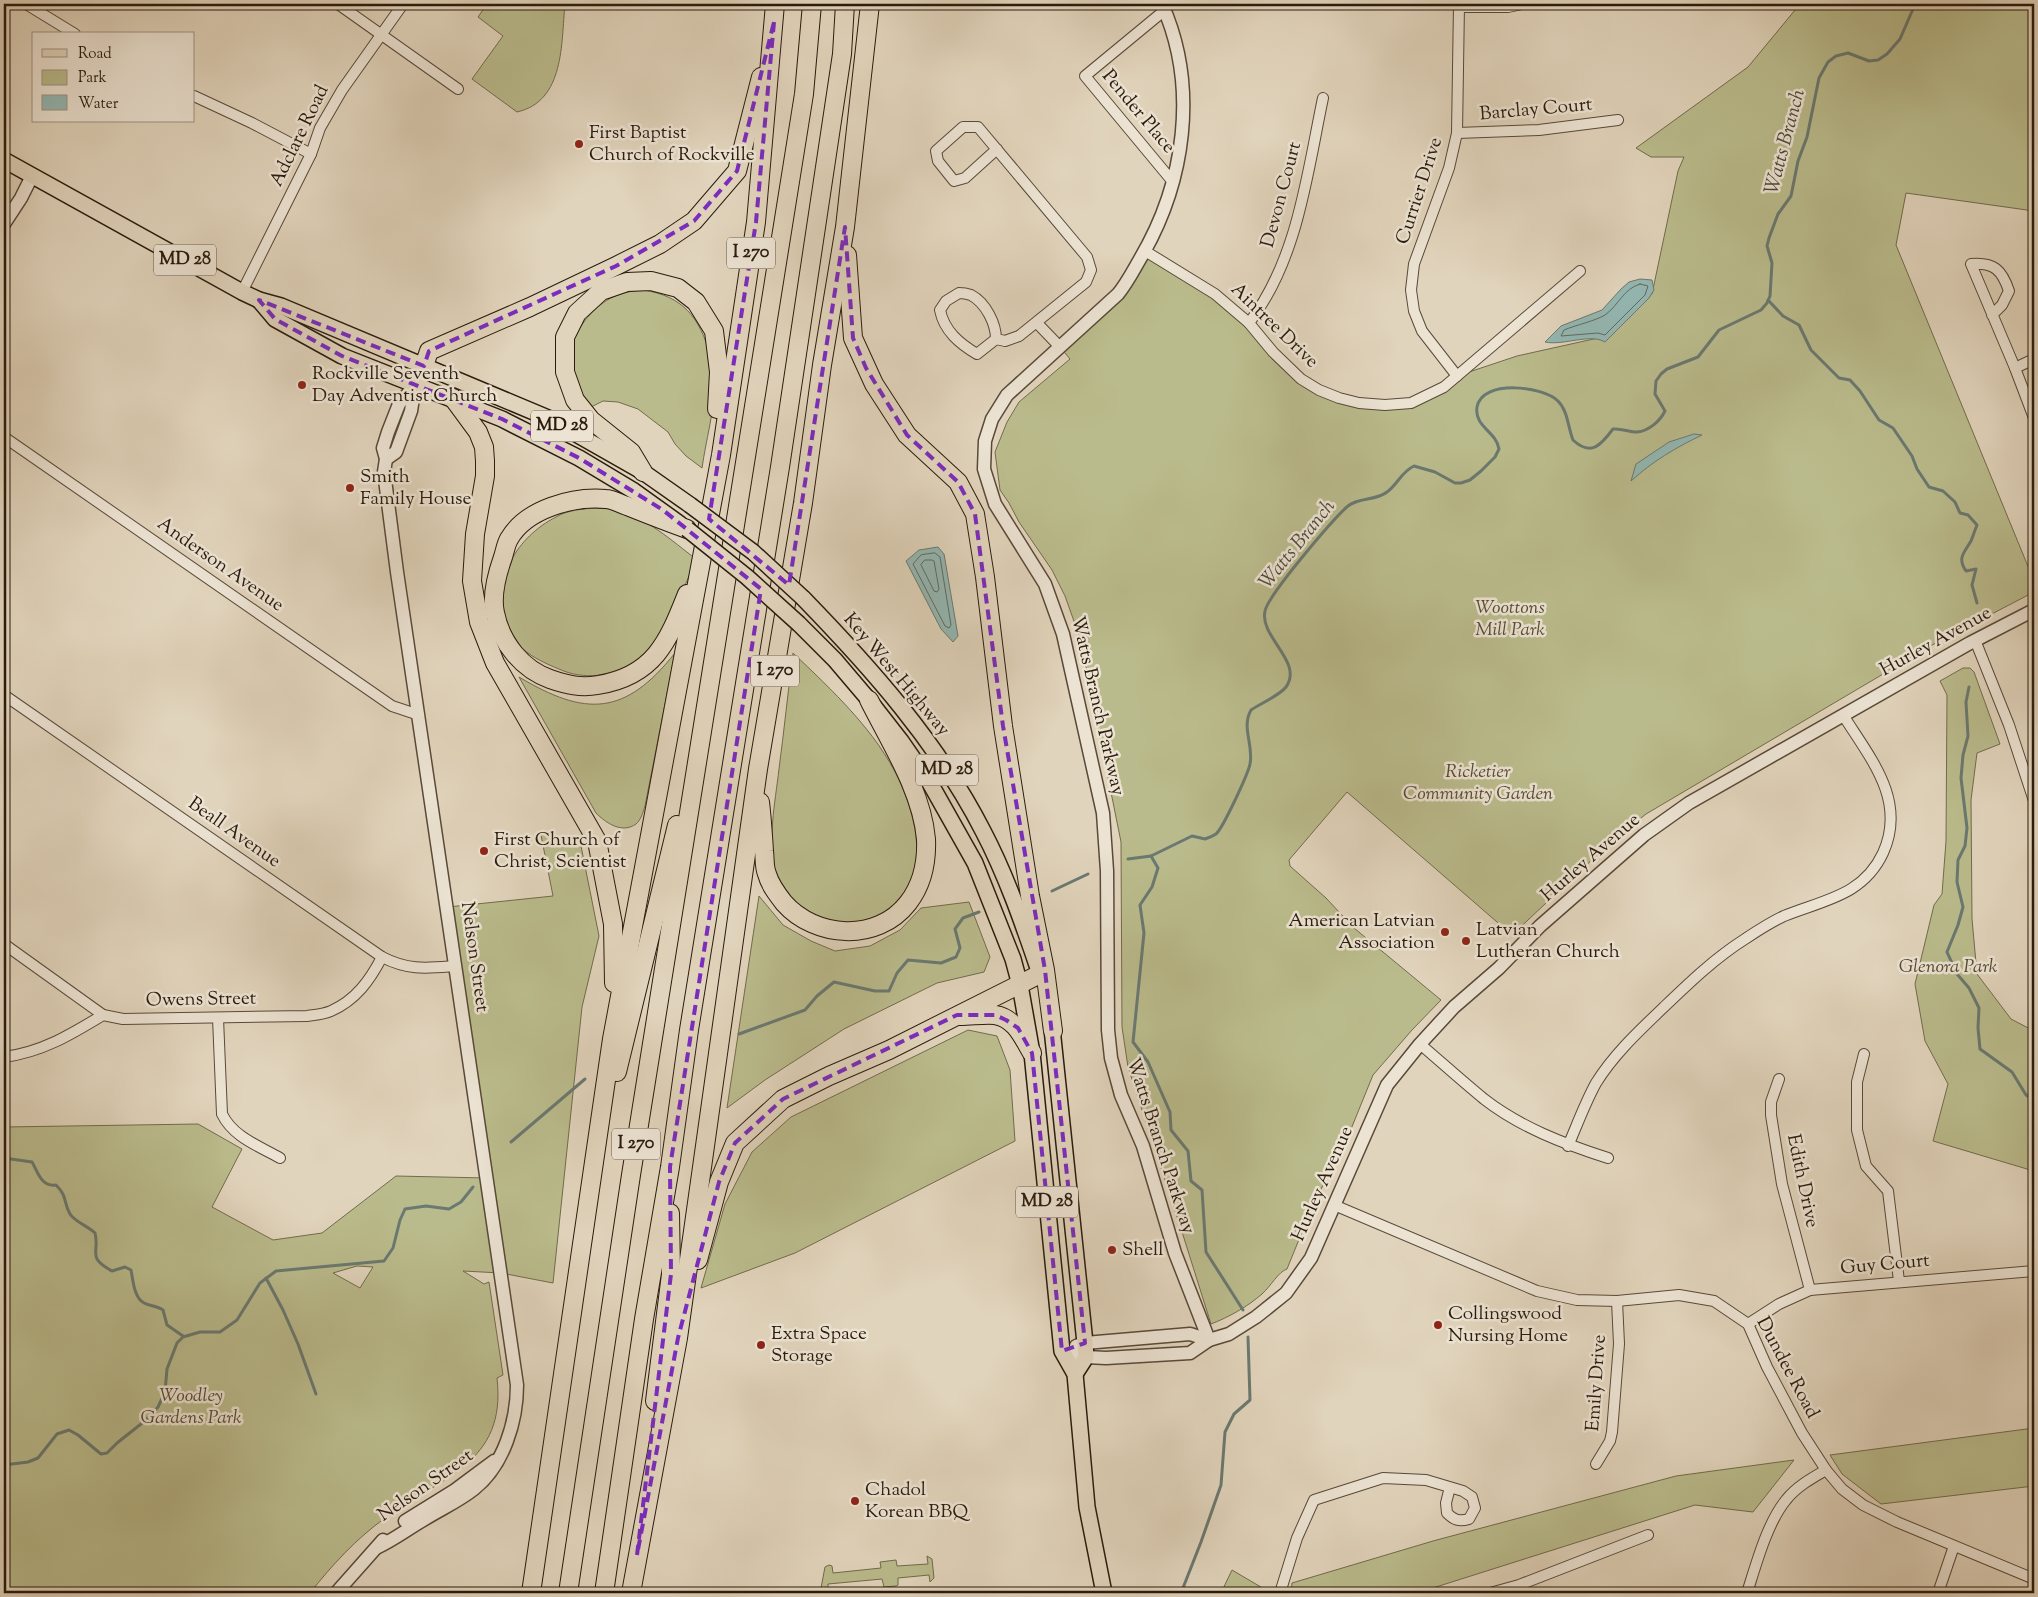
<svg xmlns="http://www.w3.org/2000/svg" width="2038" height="1597" viewBox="0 0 2038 1597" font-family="'Sorts Mill Goudy',serif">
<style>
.green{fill:#babb8c;stroke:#726b4c;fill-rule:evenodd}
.water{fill:#94b8b4;stroke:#6a7971}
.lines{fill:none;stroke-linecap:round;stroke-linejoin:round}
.shore{stroke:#5f6a60;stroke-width:1}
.stream{stroke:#6a7971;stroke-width:3}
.minor-casing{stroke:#584939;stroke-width:12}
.tertiary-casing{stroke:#584939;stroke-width:15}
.primary-casing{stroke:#2a1b0d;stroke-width:18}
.motorway-casing{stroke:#2a1b0d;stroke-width:20}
.minor{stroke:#ece3d3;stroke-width:10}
.tertiary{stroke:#ece3d3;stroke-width:12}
.primary{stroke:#e1d4bc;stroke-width:15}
.motorway{stroke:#e1d4bc;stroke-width:18}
.primary-bridge-casing{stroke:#2a1b0d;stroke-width:18;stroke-linecap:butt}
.primary-bridge{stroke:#e1d4bc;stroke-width:15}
.marked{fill:none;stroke:#7b2cbf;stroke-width:4;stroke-dasharray:10 6;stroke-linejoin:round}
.poi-dot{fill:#8f2418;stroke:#ece3d3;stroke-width:2}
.labels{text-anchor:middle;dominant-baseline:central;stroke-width:5;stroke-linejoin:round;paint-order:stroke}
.shield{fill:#ece3d3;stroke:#645748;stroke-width:1}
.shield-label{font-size:18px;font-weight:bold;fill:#2a1b0d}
.street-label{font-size:19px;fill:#2a1b0d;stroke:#ece3d3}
.poi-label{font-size:19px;fill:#2a1b0d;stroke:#ece3d3;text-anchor:start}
.park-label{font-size:19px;font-style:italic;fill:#554b33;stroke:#ece3d3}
.water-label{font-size:20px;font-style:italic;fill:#4a4a3f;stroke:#ece3d3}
</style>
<rect width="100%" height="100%" fill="#e1d4bc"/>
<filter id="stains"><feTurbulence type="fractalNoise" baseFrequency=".004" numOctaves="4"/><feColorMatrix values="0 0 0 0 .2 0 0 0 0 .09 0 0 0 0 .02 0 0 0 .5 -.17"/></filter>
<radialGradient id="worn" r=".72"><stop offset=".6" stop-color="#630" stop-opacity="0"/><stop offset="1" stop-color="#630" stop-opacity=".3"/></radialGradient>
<g class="green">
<path d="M487 4H565C561 43 565 101 517 112L472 79 503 36 478 17Z"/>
<path d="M1800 4H2034V211L1906 193 1896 245 2034 581V592L1934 644 1646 814 1611 842 1512 935 1347 792 1289 860 1290 866 1326 898 1354 928 1441 1000 1412 1030 1373 1075 1349 1134 1313 1205 1287 1269C1278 1272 1271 1286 1262 1294 1247 1307 1229 1317 1211 1324L1183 1235 1128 1067 1122 1027 1121 842 1080 638 1065 596 1052 570 1019 522 1009 503 1000 490 995 452 1007 422 1019 402 1070 359 1060 347 1118 294 1145 251 1215 294 1286 366 1339 398 1411 403 1457 376 1517 356 1607 336 1652 294 1678 171 1684 157H1651L1636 148 1748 67Z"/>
<path d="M643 290C683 296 699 317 710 354 712 363 715 374 715 384 714 412 706 440 702 468L686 456 675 444 668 432 638 409 618 402 603 401 589 408C584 399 575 387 573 377 571 369 570 354 572 346 575 328 597 304 613 297 623 292 633 291 643 290Z"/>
<path d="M596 508C602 509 610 508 616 510 646 517 672 541 696 559 682 591 665 644 635 663 613 677 582 680 559 669 547 664 533 658 523 649 516 642 511 632 507 623 491 579 517 537 556 517 568 510 582 509 596 508Z"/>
<path d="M675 653 645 806C643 812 641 820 636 824 622 834 606 823 596 813L519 677C586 717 625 716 675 653Z"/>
<path d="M793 653C831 689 877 732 899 780 911 806 922 842 914 871 899 923 841 939 800 907 789 898 780 888 776 874 767 840 775 804 779 769 784 731 788 692 793 653Z"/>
<path d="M1963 668H1970L1974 672 2000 744 1977 753 1971 800 1972 919 1977 974 2011 1019 2034 1031V1174L2027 1169 1933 1141 1948 1084 1925 1041 1915 984 1934 905 1942 894 1946 841 1947 695 1940 681Z"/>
<path d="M540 830 581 846 599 936 582 1007 553 1283 501 1273 463 1271 484 1284 489 1282 503 1375 497 1378C507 1464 440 1477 385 1518 356 1539 332 1565 310 1593H4V1127L198 1124 242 1149 212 1207 273 1240 322 1233 396 1176 487 1178 448 907 553 896ZM357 1266 373 1267 360 1288 333 1273Z"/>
<path d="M759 896 783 925 811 941 835 951 870 946 900 930 921 908 969 902 990 957 984 972 937 983 844 1029 765 1080 727 1108Z"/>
<path d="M968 1030 997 1036 1010 1070 1015 1141 795 1253 701 1288 725 1204 752 1152 791 1117Z"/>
<path d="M2034 1428V1486L1881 1504 1842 1474 1830 1455Z"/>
<path d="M1794 1460 1753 1512 1695 1505 1417 1593H1291L1292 1583 1433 1541 1676 1476Z"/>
<path d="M927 1556 932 1559 934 1578 930 1582 929 1575 898 1578V1585L896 1586 884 1587 882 1579 828 1584V1592H825L821 1588 825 1567 829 1565 832 1566 833 1573 881 1568 880 1562 896 1560 897 1566 928 1564Z"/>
<path d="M1232 1570 1266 1590V1593H1221Z"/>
</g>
<g class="water">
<path d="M1640 279 1652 280 1654 290 1649 298 1605 342C1590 333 1563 346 1545 342L1561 326 1602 310 1621 289 1629 282Z"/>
<path d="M1694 434 1702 435C1675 448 1653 461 1631 481L1636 464 1669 442Z"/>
<path d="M938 547 944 554 958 636 953 642 941 629 906 561 919 550Z"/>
</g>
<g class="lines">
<g class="shore">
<path d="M1640 284 1648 286 1645 295 1605 335 1598 333 1561 336 1564 330C1576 325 1595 321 1605 315 1619 305 1623 289 1640 284Z"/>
<path d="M935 553 940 557 951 625 949 628 945 626 913 564 921 555Z"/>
<path d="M925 560H932L934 561 939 589 937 592 934 591 921 565Z"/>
</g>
<g class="stream">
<path d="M1768 300 1783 316 1799 325 1811 350 1839 378 1850 380 1860 391 1879 420 1893 428 1912 456 1917 469 1929 487 1943 491 1955 502 1960 513 1968 515 1977 525C1975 530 1973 536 1971 541 1964 553 1957 558 1966 571L1976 569 1972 585 1977 603"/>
<path d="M1969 687 1966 702 1968 736 1963 755 1961 778 1967 828 1965 846 1958 860 1957 882 1963 907 1958 925 1947 952 1957 974 1969 988 1979 1008 1978 1028 1980 1049 2012 1072 2026 1095 2034 1100"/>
<path d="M1151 856 1158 868 1152 887 1140 905 1144 933 1133 1042 1148 1062 1170 1112 1171 1130 1188 1151 1191 1181 1202 1190 1206 1252 1243 1310"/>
<path d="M1128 859 1151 856 1192 836 1205 839C1208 838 1213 836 1216 834 1223 828 1248 774 1250 764 1254 745 1241 728 1251 710 1260 704 1280 695 1286 687 1304 662 1259 637 1265 611 1268 595 1334 518 1348 506 1359 497 1376 501 1387 492 1398 484 1401 472 1414 466L1435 472 1455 483H1461L1470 480 1481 471 1495 457 1499 449C1496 431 1474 427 1477 407 1482 379 1543 386 1558 401 1568 411 1568 428 1573 440 1591 457 1601 445 1613 429 1621 428 1629 432 1637 432 1649 431 1660 421 1665 411L1655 394 1656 381 1661 374 1667 369 1698 357 1719 330 1761 310 1767 303 1770 296 1772 263 1767 246 1769 238 1778 214 1791 196 1798 161 1807 137 1819 78 1828 62 1836 56 1848 53 1869 61 1878 60 1887 54 1900 39 1913 9 1922 4"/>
<path d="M1052 891 1088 874"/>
<path d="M739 1034 805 1010 817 996 834 982 875 991H889L897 973 908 960 941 963 956 957 960 948 955 929 963 918 979 912"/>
<path d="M511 1142 585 1079"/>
<path d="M4 1158 32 1162C38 1172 41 1187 56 1185 68 1197 63 1202 70 1214 75 1222 88 1226 95 1233 100 1253 86 1257 112 1271L125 1267 131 1270C133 1280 134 1298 144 1303 150 1306 157 1306 163 1310L167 1325 183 1336"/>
<path d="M266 1278 283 1310 298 1344 316 1394"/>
<path d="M4 1465 28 1462 38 1458 57 1434 69 1430 78 1435 101 1454 107 1453 117 1443 146 1420 158 1407 165 1392 167 1369 177 1343 183 1337 200 1332H220L237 1320 260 1283 276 1271 384 1261 393 1248 400 1220 405 1209 426 1206 449 1209 461 1202 473 1187"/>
<path d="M1181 1593 1201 1542 1221 1485 1225 1432 1234 1414 1250 1400 1248 1337"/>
</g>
<g class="minor-casing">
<g id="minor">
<path d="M26 4 75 34"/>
<path d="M338 4 458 89"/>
<path d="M1459 7H1508L1522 4"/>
<path d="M1165 10 1085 76 1173 182"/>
<path d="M194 96 252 123 311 154"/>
<path d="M1457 133 1539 130 1618 120"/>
<path d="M1145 251 1215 294 1249 323 1273 352 1301 379 1319 390 1339 398 1359 403 1385 405 1411 403 1444 387 1580 271"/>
<path d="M242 292 311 154 320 128 342 90 403 4"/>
<path d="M1992 315 2002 305 2009 291C2002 270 1994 262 1971 264L2015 368 2034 418"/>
<path d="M1037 323 1060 347"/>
<path d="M1249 323C1298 259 1307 174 1323 98"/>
<path d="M996 339C996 324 986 303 971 295 968 294 962 293 959 293L946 301 940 310C944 331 960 344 977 354L996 339 1005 341 1019 336 1086 282 1091 270 1087 257 978 127H963L936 151 938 161 954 181 965 178 997 149"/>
<path d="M2015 368 2034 359"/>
<path d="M1457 376 1422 331 1414 311 1411 290 1414 264 1449 168 1457 133 1459 4"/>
<path d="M4 437 392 706 419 715"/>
<path d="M1975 640 2009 725 2034 801"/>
<path d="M4 695 382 957C409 971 428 968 456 966"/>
<path d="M4 944 103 1015"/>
<path d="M218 1018 222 1114C233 1137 259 1146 280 1158"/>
<path d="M1420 1044C1441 1062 1462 1081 1484 1099 1520 1127 1564 1144 1608 1158"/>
<path d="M1864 1054 1857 1082V1130L1866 1166 1888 1191 1899 1281"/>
<path d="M4 1057C42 1052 70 1035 103 1015L123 1019 307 1016C314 1015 324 1014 331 1011 356 1000 370 980 382 957"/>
<path d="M1779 1079 1771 1102V1115L1782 1184 1810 1290"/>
<path d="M1568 1146C1577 1125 1585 1103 1596 1083 1614 1054 1639 1031 1664 1007 1689 983 1715 958 1745 939 1757 931 1771 922 1784 916 1823 900 1863 896 1883 853 1907 800 1870 758 1843 715"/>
<path d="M1334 1205 1537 1291 1577 1300 1617 1301 1679 1295 1714 1301 1748 1324 1767 1367 1802 1433 1826 1470 1842 1489 1863 1505 1897 1522 2034 1579"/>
<path d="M1748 1324 1779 1304 1810 1290 2034 1271"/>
<path d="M1596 1464 1610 1441 1612 1432 1619 1344 1617 1301"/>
<path d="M1280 1593 1297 1538 1314 1500 1383 1478 1426 1480 1463 1491 1472 1497 1475 1508 1469 1519C1459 1522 1454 1520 1447 1513L1446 1503 1450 1487"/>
<path d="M1490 1593 1519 1585 1648 1535"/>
<path d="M1747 1593C1756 1565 1767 1523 1786 1500 1796 1487 1812 1478 1826 1470"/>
<path d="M1938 1593 1954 1546"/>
</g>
</g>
<g class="tertiary-casing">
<g id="tertiary">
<path d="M1162 4C1199 87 1185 183 1140 259 1133 271 1127 283 1118 294L1007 395 992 419 985 441 984 469 995 504 1045 584 1063 634 1103 813 1107 871 1108 1030 1111 1058 1121 1095 1143 1146 1175 1253 1209 1340"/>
<path d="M4 224 21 198 32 176"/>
<path d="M386 459 396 452 411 411 415 385 424 366"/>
<path d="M1076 1346 1085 1343 1190 1334 1209 1340"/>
<path d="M1062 1351 1086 1357 1106 1358 1190 1353 1209 1340 1229 1334 1256 1317 1286 1293 1311 1258 1387 1085 1420 1044 1454 1007 1499 968 1540 926 1644 835 1689 803 1970 643 2034 610"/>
<path d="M405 1521 455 1490 494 1461"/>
<path d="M378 1547C395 1539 409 1528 425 1519 441 1509 459 1501 474 1489 504 1465 517 1421 517 1385L397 572 384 472 386 459 383 448 388 432 399 404 415 385"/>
<path d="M336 1593 383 1540"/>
</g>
</g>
<g class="primary-casing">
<g id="primary">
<path d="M4 160 242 292 259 300 281 306 548 418 643 472 690 505"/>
<path d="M259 300 275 319 342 356 502 419 579 458 634 491 680 524"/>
<path d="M803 598C871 668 938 743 983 831 1006 875 1022 921 1038 968"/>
<path d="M799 624 835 660 869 700 901 741 930 783 975 863 1013 959 1020 985 1032 1053 1062 1351 1075 1374 1087 1507 1104 1593"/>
<path d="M1051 1019 1085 1343 1086 1357 1075 1374"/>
</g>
</g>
<g class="motorway-casing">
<g id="motorway">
<path d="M847 255 853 338 874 384 907 435 958 482 975 514 985 577 1003 726 1030 896 1045 970 1053 1031"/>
<path d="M424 366 429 351 530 307 616 266 660 244 694 221 737 171 761 77"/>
<path d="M453 398 478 432 484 447 485 461V476L475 534 472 581 479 622 495 663 597 841 613 924 614 983"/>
<path d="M643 472 631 452 591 420 575 400 565 372V337L577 313 601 291 627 282 651 281 678 288 696 302 714 331 719 372 717 409"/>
<path d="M687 529C667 522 647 514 627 506 620 504 613 499 606 499 573 496 526 509 509 539 506 544 505 551 503 557 497 574 491 595 495 613 501 643 522 669 550 679 567 685 581 688 598 685 654 676 668 642 687 594"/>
<path d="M760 802C762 819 763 835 764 851 765 859 764 867 767 874 770 885 777 894 784 903 815 938 877 943 908 903 922 885 927 862 926 839 922 791 890 742 869 700"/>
<path d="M960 1016C972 1016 984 1014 995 1015 1015 1018 1023 1038 1032 1053"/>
<path d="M617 1072 677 825"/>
<path d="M698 1260 719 1182 735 1143 783 1099 829 1076 889 1050 1040 974"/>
<path d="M655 1401 671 1274 670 1213"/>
<path d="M531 1593 612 1039 721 455 756 222 775 4"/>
<path d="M568 1593 631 1175 804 94 812 4"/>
<path d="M604 1593 644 1319 670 1167 689 1030 780 467 842 54 845 4"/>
<path d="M631 1593 678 1338 758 769 803 503 822 365 845 227 870 4"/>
</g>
</g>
<use href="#minor" class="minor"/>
<use href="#tertiary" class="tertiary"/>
<use href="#primary" class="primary"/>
<use href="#motorway" class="motorway"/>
<g class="primary-bridge-casing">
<g id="primary-bridge">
<path d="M690 505 753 552 803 598"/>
<path d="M687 529 747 577 799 624"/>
</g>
</g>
<use href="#primary-bridge" class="primary-bridge"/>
</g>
<path class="marked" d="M774 22 756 222 709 519 789 585 845 227 853 338 866 368 907 435 958 482 975 514 1003 726 1045 970 1085 1343 1062 1351 1032 1053 1018 1028 1006 1020 995 1015H957L783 1099 735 1143 719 1182 678 1338 637 1555 671 1274 670 1167 761 589 663 510 579 458 502 419 342 356 275 319 259 300 424 366 429 351 616 266 694 221 737 171Z"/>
<g class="poi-dot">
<circle cx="579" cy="144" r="5"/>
<circle cx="302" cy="385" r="5"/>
<circle cx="350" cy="488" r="5"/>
<circle cx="484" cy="851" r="5"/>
<circle cx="1445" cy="932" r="5"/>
<circle cx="1466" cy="941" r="5"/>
<circle cx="1112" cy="1250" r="5"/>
<circle cx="1438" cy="1325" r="5"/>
<circle cx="761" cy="1345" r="5"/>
<circle cx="855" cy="1501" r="5"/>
</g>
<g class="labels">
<g class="shield">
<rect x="727" y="237.5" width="48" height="31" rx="4"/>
<rect x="154" y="244.5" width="62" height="31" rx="4"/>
<rect x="531" y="410.5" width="62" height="31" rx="4"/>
<rect x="751" y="655.5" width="48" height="31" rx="4"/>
<rect x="916" y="754.5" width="62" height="31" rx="4"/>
<rect x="612" y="1128.5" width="48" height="31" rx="4"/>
<rect x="1016" y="1186.5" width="62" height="31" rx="4"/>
</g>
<g class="shield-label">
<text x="751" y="253">I 270</text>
<text x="185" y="260">MD 28</text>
<text x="562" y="426">MD 28</text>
<text x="775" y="671">I 270</text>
<text x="947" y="770">MD 28</text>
<text x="636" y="1144">I 270</text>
<text x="1047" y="1202">MD 28</text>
</g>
<g class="street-label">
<text transform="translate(1536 110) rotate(-5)">Barclay Court</text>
<text transform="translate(1138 112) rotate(50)">Pender Place</text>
<text transform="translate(300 136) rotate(-64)">Adclare Road</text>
<text transform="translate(1420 191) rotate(-72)">Currier Drive</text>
<text transform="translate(1282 195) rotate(-75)">Devon Court</text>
<text transform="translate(1274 326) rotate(44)">Aintree Drive</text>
<text transform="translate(220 565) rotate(35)">Anderson Avenue</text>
<text transform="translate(1936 642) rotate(-29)">Hurley Avenue</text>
<text transform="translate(896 675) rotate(50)">Key West Highway</text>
<text transform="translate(1097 706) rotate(77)">Watts Branch Parkway</text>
<text transform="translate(234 833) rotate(35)">Beall Avenue</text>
<text transform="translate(1591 858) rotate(-41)">Hurley Avenue</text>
<text transform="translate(474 957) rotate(82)">Nelson Street</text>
<text transform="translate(201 1000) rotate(-1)">Owens Street</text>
<text transform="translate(1160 1146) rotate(72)">Watts Branch Parkway</text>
<text transform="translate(1802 1181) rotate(78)">Edith Drive</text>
<text transform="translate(1323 1184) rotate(-66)">Hurley Avenue</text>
<text transform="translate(1885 1265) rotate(-5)">Guy Court</text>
<text transform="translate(1787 1368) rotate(62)">Dundee Road</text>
<text transform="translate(1597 1383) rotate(-86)">Emily Drive</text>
<text transform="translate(426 1486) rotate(-35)">Nelson Street</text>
</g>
<g class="poi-label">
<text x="589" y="133">First Baptist<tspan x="589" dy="22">Church of Rockville</tspan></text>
<text x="312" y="374">Rockville Seventh<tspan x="312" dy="22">Day Adventist Church</tspan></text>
<text x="360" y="477">Smith<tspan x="360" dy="22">Family House</tspan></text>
<text x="494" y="840">First Church of<tspan x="494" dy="22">Christ, Scientist</tspan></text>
<text x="1435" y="921" text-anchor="end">American Latvian<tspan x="1435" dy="22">Association</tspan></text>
<text x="1476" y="930">Latvian<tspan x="1476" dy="22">Lutheran Church</tspan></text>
<text x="1122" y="1250">Shell</text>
<text x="1448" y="1314">Collingswood<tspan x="1448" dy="22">Nursing Home</tspan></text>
<text x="771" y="1334">Extra Space<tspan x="771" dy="22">Storage</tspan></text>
<text x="865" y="1490">Chadol<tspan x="865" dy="22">Korean BBQ</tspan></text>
</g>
<g class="park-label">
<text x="1510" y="608">Woottons<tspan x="1510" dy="22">Mill Park</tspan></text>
<text x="1478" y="772">Ricketier<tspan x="1478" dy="22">Community Garden</tspan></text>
<text x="1948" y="967">Glenora Park</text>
<text x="191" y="1396">Woodley<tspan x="191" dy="22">Gardens Park</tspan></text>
</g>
<g class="water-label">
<text transform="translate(1786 142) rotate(-75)">Watts Branch</text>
<text transform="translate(1298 545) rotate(-51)">Watts Branch</text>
</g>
</g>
<rect width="2038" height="1597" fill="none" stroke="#e1d4bc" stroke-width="20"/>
<rect x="5" y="5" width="2028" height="1587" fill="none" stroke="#2a1b0d" stroke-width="2.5"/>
<rect x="10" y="10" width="2018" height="1577" fill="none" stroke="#2a1b0d"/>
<rect x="32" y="32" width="162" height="90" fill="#ece3d3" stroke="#9e9384"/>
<rect x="42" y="49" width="25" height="8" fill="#e1d4bc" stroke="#9e9384"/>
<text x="78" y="58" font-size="15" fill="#2a1b0d">Road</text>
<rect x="42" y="70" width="25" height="15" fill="#babb8c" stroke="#9e9384"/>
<text x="78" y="82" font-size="15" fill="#2a1b0d">Park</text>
<rect x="42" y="95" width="25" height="15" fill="#94b8b4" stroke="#9e9384"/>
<text x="78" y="108" font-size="15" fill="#2a1b0d">Water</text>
<rect width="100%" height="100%" filter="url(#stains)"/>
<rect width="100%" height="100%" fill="url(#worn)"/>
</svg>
